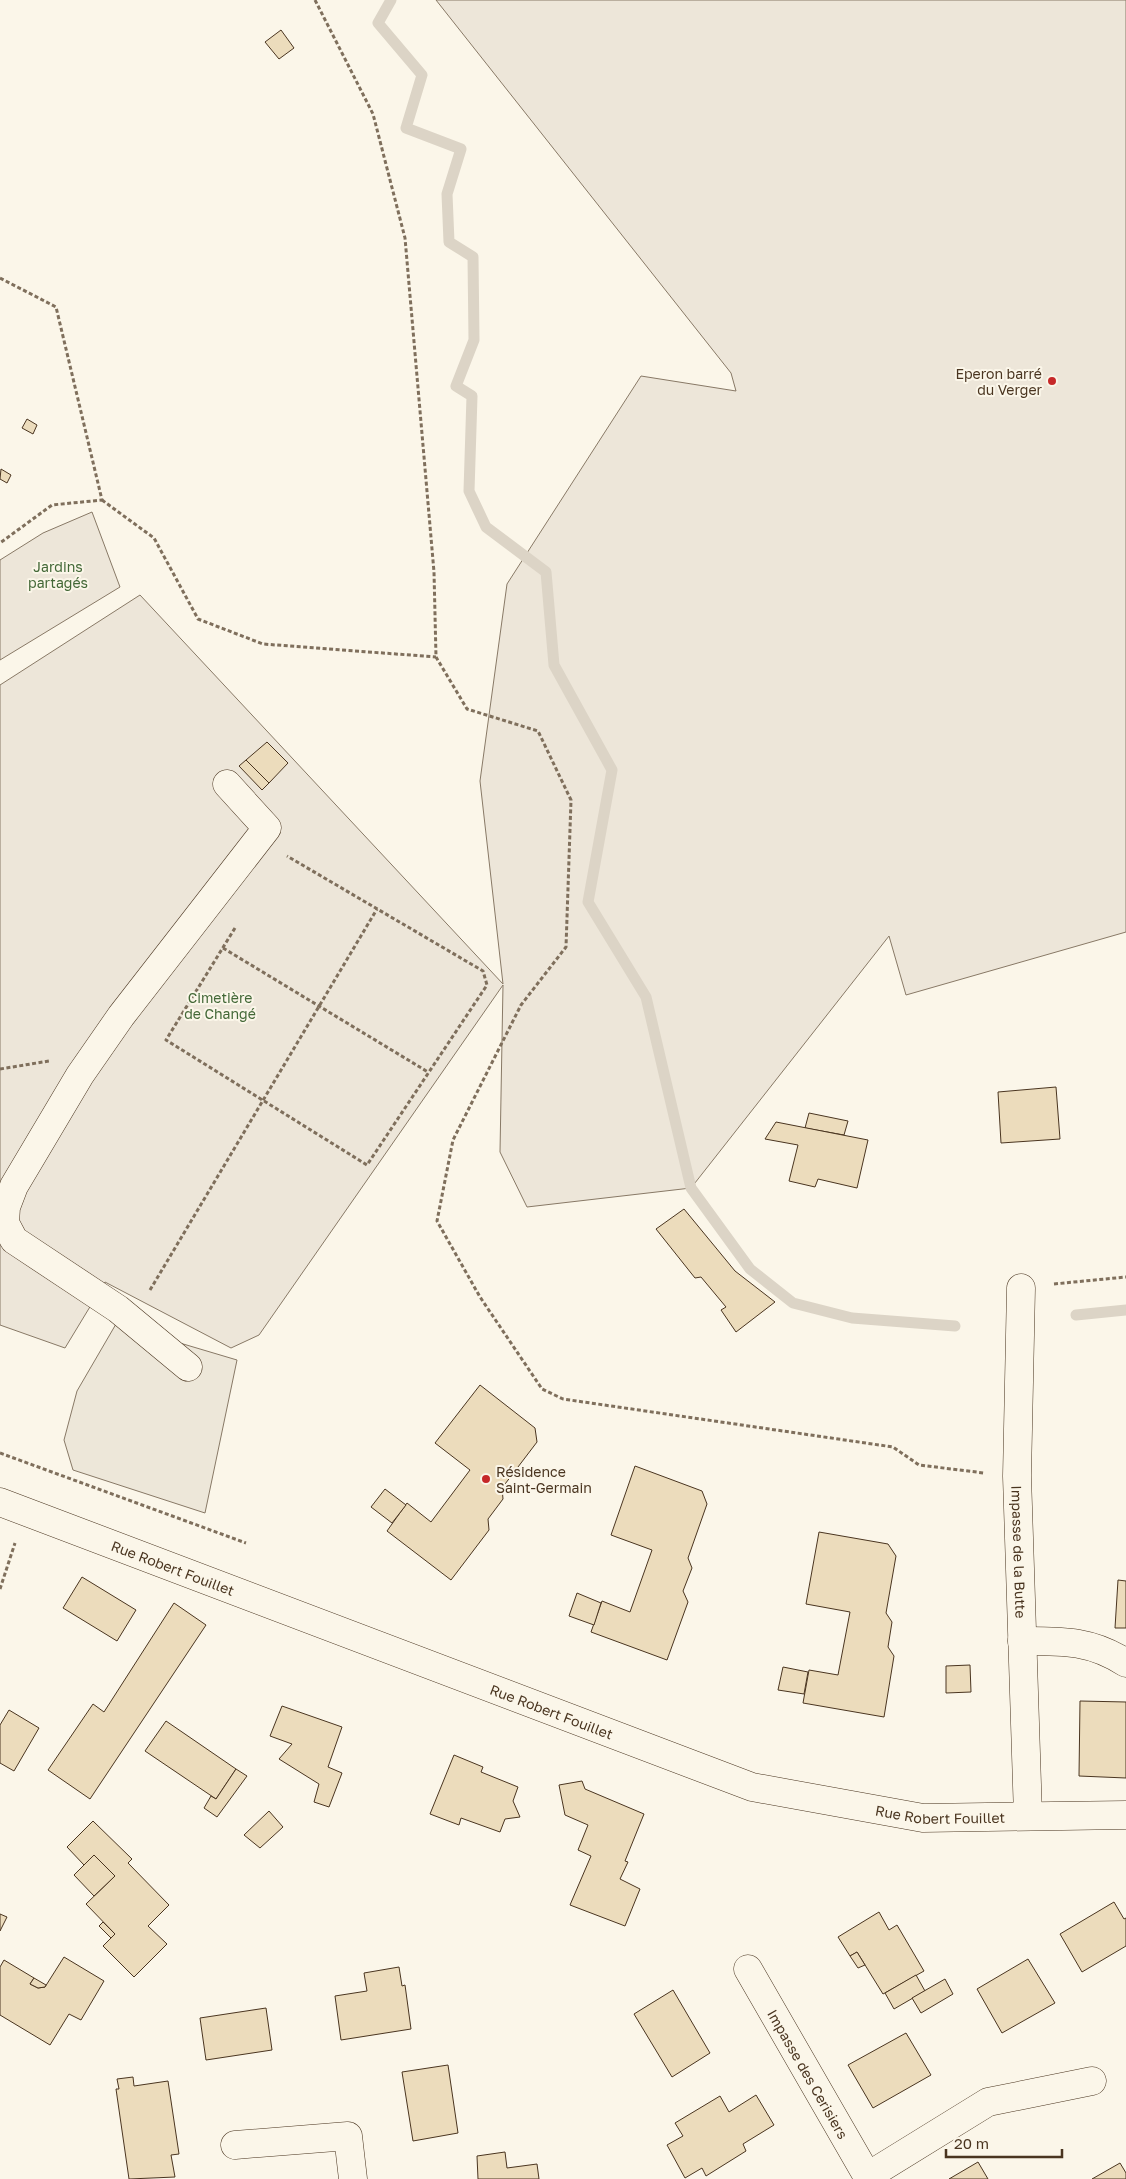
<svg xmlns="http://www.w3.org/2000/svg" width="1126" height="2179" viewBox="0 0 1126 2179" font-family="'Golos Text',sans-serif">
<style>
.green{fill:#ede6d9;stroke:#887966}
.parking{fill:#ede7d9;stroke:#887966}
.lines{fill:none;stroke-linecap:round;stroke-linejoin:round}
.stream{stroke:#dcd4c6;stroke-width:11}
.building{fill:#ecdcbc;stroke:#4a3520}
.minor-casing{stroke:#4a3520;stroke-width:29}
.path{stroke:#7f6f5c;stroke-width:3;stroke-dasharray:4 2.5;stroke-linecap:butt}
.minor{stroke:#fbf6e9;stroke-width:28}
.poi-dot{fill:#c62828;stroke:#fbf6e9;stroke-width:2}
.labels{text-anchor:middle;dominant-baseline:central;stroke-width:4;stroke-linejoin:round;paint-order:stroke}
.poi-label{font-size:14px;fill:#4a3520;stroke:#fbf6e9;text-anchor:end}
.park-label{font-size:14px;fill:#436837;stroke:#fbf6e9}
.street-label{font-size:14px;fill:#4a3520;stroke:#fbf6e9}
</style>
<rect width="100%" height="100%" fill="#fbf6e9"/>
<g class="green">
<path d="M436 0H1126V932L906 995 889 936 691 1188 527 1207 500 1152 503 985 259 1335 231 1348 105 1282 65 1348 0 1325V685L140 595 503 984 480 781 507 584 641 376 736 391 731 373Z"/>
<path d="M92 512 120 587 0 660V560L43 533Z"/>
</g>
<path class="parking" d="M116 1324 237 1360 205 1513 73 1470 64 1440 77 1391Z"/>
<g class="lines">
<g class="stream">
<path d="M391 0 378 23 422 75 406 128 461 149 447 194 449 242 473 257 474 340 456 386 472 396 469 491 486 527 546 572 554 665 612 770 588 902 646 997 691 1188 750 1269 793 1303 852 1318 955 1326"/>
<path d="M1076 1315 1126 1310"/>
</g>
</g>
<g class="building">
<path d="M281 30 294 48 279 59 265 42Z"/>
<path d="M27 419 37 425 33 434 22 428Z"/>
<path d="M1 469 11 475 7 483 0 479Z"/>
<path d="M267 742 288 763 269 783 246 760Z"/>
<path d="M246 760 269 783 262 790 239 766Z"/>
<path d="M1056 1087 1060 1139 1001 1143 998 1092Z"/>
<path d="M809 1113 848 1121 844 1135 805 1128Z"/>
<path d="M776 1122 868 1140 857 1188 818 1179 815 1187 789 1181 798 1145 765 1139Z"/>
<path d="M684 1209 735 1271 775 1302 736 1332 721 1310 726 1307 701 1277 695 1278 656 1229Z"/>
<path d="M480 1385 535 1428 537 1442 502 1488 503 1499 488 1519 489 1530 451 1580 387 1531 407 1503 431 1522 470 1470 435 1443Z"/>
<path d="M635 1466 702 1491 707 1504 688 1558 692 1568 683 1591 688 1602 667 1660 591 1632 602 1601 630 1612 652 1550 611 1535Z"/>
<path d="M385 1489 406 1505 392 1523 371 1507Z"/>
<path d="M819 1532 888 1544 896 1556 886 1613 892 1622 888 1647 894 1656 884 1717 803 1703 809 1670 838 1675 850 1612 806 1604Z"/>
<path d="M82 1577 136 1610 117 1641 63 1608Z"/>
<path d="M1118 1580 1126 1581V1628H1115Z"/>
<path d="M577 1593 601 1603 594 1625 569 1616Z"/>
<path d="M174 1603 206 1625 90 1799 48 1770 93 1704 104 1712Z"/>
<path d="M970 1665 971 1692 946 1693V1666Z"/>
<path d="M783 1667 808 1672 804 1694 778 1690Z"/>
<path d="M1080 1701 1126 1702V1778L1079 1776Z"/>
<path d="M282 1706 342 1727 328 1767 342 1773 329 1807 314 1802 319 1784 279 1759 292 1744 270 1736Z"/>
<path d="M9 1710 39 1728 14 1771 0 1763V1725Z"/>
<path d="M166 1721 236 1769 216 1799 145 1751Z"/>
<path d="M454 1755 483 1767 481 1772 518 1787 513 1801 520 1817 505 1819 500 1832 461 1818 459 1825 430 1814Z"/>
<path d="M236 1769 247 1776 217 1817 204 1808 211 1796 216 1799Z"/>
<path d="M582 1781 585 1789 644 1814 625 1861 628 1862 620 1879 640 1889 625 1926 570 1905 591 1856 578 1850 588 1825 565 1815 559 1785Z"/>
<path d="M269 1811 283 1827 260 1848 244 1835Z"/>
<path d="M93 1821 132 1859 128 1863 169 1905 148 1926 167 1944 134 1977 103 1946 115 1934 86 1904 115 1876 94 1855 84 1865 67 1847Z"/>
<path d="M94 1855 115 1876 94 1896 74 1875Z"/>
<path d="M1114 1902 1124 1919 1126 1918V1946L1082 1972 1060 1934Z"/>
<path d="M879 1912 889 1930 897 1925 924 1971 883 1994 857 1952 850 1956 838 1937Z"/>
<path d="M0 1914 7 1917 0 1931Z"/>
<path d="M103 1922 115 1934 111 1938 99 1926Z"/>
<path d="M857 1952 865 1965 858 1968 850 1956Z"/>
<path d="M64 1957 104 1981 81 2020 69 2014 50 2045 0 2015V1967L4 1960 34 1978 30 1984 38 1988 45 1987Z"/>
<path d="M1028 1959 1055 2003 1002 2033 977 1989Z"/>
<path d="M399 1967 402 1986 405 1985 411 2029 341 2040 335 1996 367 1991 364 1973Z"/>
<path d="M916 1975 925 1991 894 2009 885 1993Z"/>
<path d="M34 1978 46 1985 45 1987 38 1988 30 1984Z"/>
<path d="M945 1979 953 1994 921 2013 912 1998Z"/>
<path d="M673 1990 710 2053 672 2077 634 2014Z"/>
<path d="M266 2008 272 2050 206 2060 200 2018Z"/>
<path d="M906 2033 931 2075 873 2108 848 2065Z"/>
<path d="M448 2065 458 2133 413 2141 402 2072Z"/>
<path d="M133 2077 134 2086 168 2081 179 2154 171 2155 175 2177 129 2179 116 2089H119L117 2079Z"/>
<path d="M756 2095 774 2125 743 2144 746 2151 706 2176 702 2168 685 2178 667 2145 683 2136 675 2123 720 2096 729 2112Z"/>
<path d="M505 2152 507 2168 537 2164 539 2179H478L477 2156Z"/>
<path d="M978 2162 988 2179H949Z"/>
<path d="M1120 2163 1126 2173V2179H1092Z"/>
</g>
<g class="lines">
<g class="minor-casing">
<g id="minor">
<path id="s1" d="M1021 1288 1017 1476 1028 1816"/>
<path d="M188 1367 118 1309 14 1240 5 1223 6 1207 14 1186 80 1075 121 1016 267 828 227 784"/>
<path id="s2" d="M0 1502 752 1787 923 1818 1126 1815"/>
<path d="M1022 1641C1062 1641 1091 1640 1126 1663"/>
<path id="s3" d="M748 1969 869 2179"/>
<path d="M235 2145 348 2136 353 2179"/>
<path d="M868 2176 988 2102 1092 2081"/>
</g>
</g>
<g class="path">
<path d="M315 0 373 114 405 238 434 572 436 657 467 709 538 731 571 800 566 947 521 1005 453 1140 437 1221 480 1297 542 1389 563 1399 893 1447 919 1465 984 1473"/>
<path d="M0 278 56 307 102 500 52 505 0 543"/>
<path d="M102 500 154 538 198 619 263 644 436 657"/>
<path d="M235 928 166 1040 367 1165 487 985 483 971 287 856"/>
<path d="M223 948 428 1072"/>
<path d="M0 1069 49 1061"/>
<path d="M1054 1284 1126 1277"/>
<path d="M150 1290 377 909"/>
<path d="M0 1453 246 1543"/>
<path d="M0 1589 15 1543"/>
</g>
<use href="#minor" class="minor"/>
</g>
<g class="poi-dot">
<circle cx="1052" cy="381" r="5"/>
<circle cx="486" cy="1479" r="5"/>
</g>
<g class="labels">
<g class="poi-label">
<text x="1042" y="373">Eperon barré<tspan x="1042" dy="16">du Verger</tspan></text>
<text x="496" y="1471" text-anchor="start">Résidence<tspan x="496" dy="16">Saint-Germain</tspan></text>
</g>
<g class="park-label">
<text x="58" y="566">Jardins<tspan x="58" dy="16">partagés</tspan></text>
<text x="220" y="997">Cimetière<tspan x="220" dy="16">de Changé</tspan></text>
</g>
<g class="street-label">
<text stroke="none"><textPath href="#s1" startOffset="264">Impasse de la Butte</textPath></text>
<text stroke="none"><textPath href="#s2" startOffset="185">Rue Robert Fouillet</textPath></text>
<text stroke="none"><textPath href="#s2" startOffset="590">Rue Robert Fouillet</textPath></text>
<text stroke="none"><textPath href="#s2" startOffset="995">Rue Robert Fouillet</textPath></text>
<text stroke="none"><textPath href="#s3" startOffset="121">Impasse des Cerisiers</textPath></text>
</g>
</g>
<path d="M946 2149v8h116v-8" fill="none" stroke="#4a3520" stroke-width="2.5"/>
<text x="954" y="2149" font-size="15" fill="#4a3520" stroke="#fbf6e9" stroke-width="4" paint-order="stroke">20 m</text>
</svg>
